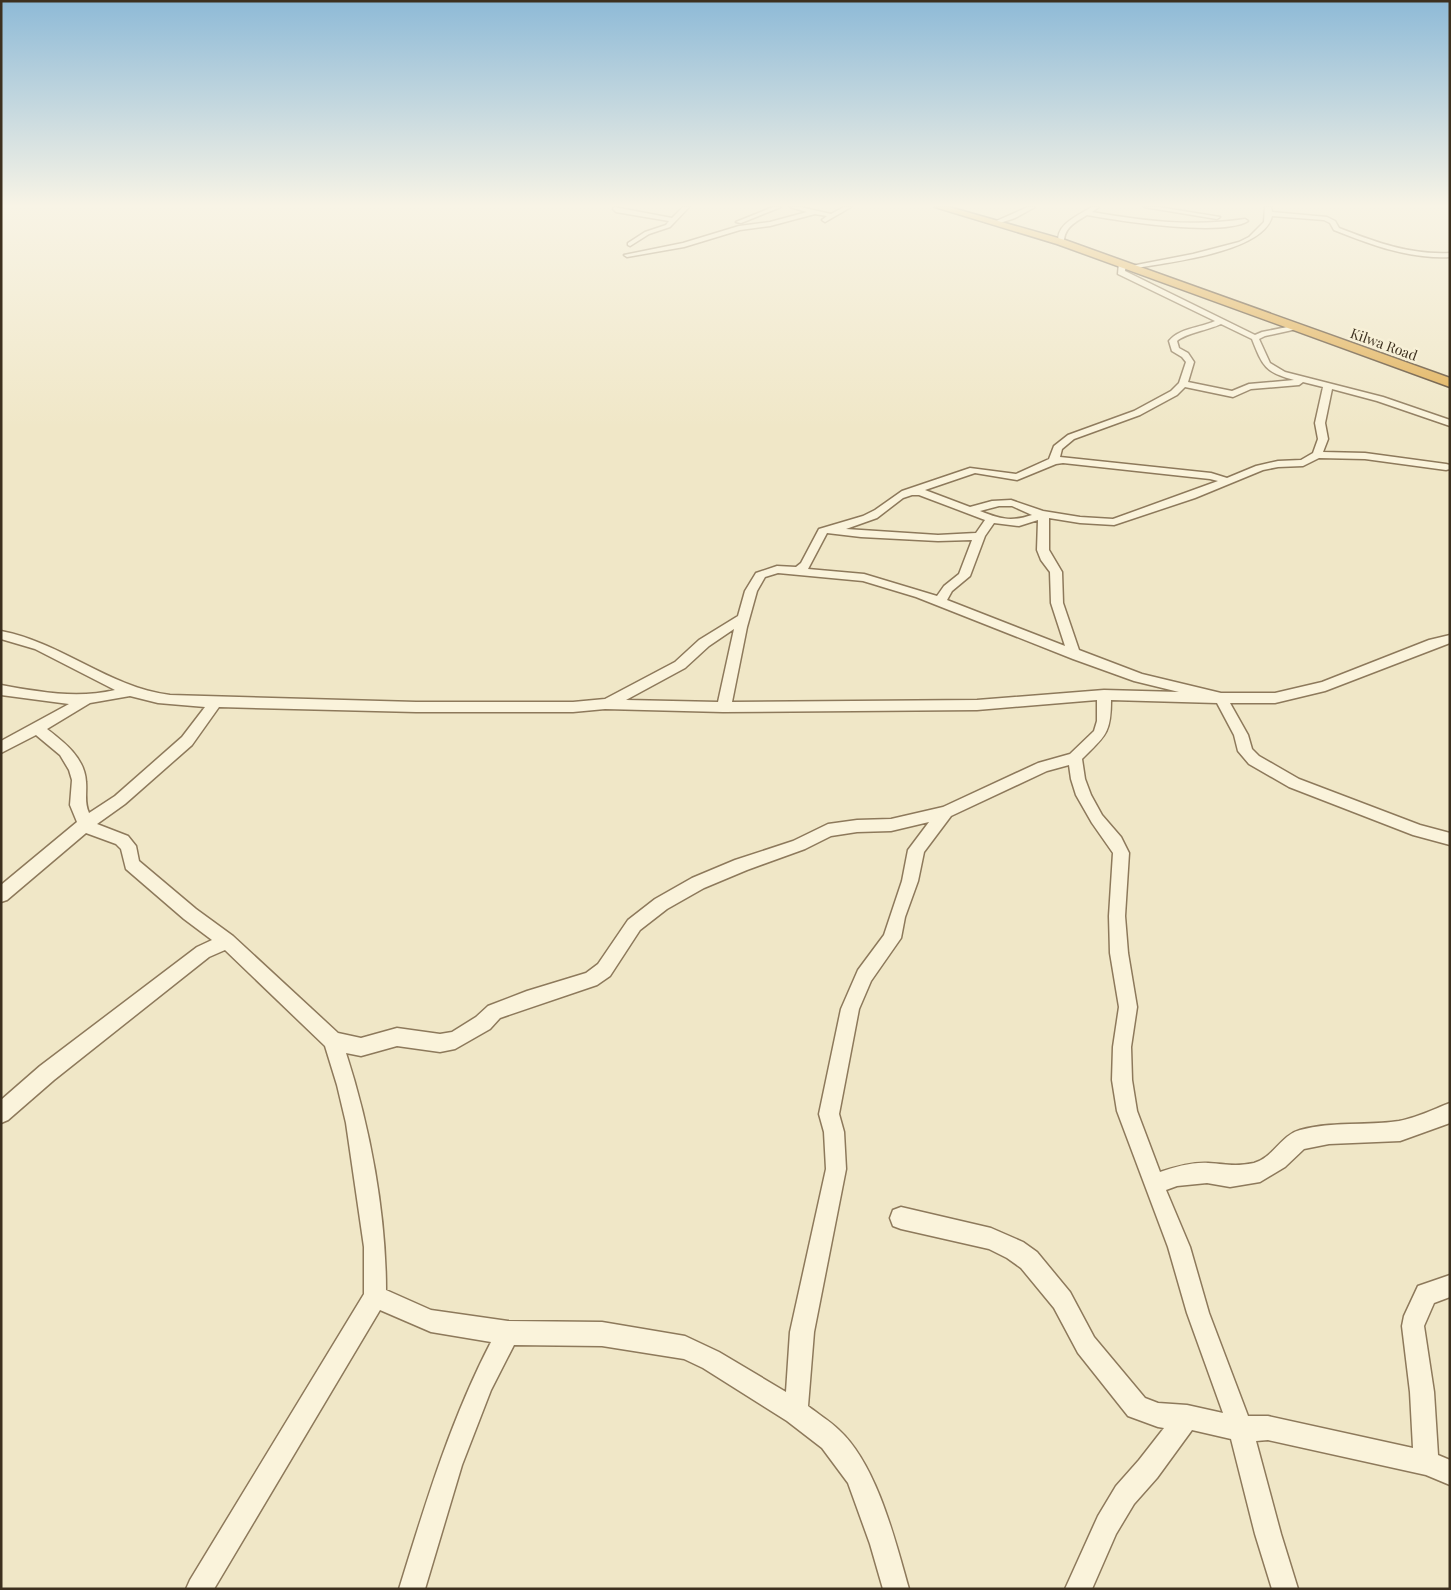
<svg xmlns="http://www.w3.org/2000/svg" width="1451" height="1590" viewBox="0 0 1451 1590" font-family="'Playfair Display',serif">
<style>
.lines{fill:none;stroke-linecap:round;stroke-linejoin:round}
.minor-casing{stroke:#8d795b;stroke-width:3}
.highway-casing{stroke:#5b472f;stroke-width:3}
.minor{fill:#faf3db;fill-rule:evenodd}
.highway{fill:#e1af55;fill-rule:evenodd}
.labels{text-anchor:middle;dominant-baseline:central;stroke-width:5;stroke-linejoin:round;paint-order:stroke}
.far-street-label{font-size:14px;fill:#3d301f;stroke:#f7f0d7}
</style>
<rect width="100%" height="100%" fill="#f0e7c7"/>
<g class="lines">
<g class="minor-casing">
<g id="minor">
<path d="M614 207 672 218 683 207H689L670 227 649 234 630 246 628 245V243L645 232 666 225 669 221 616 212 613 209Z"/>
<path d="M773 207H781L741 223 736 222Z"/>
<path d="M790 207H800L831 214 844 207H851L825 222 822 220 827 216 815 214 770 226 740 230 684 247 627 257 624 255 683 243 739 226 770 222 807 212Z"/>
<path d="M1028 207H1035L1015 218 997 224 994 222Z"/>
<path d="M1092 207H1099L1092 212C1143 221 1193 227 1245 219L1248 221C1222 237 1120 221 1087 215 1076 222 1064 227 1064 242L1059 243C1054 225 1079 215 1092 207Z"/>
<path d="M1144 207H1158L1220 217 1217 219Z"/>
<path d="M1265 207H1271L1272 212 1327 217 1335 221 1339 228C1375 242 1410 255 1450 253V257C1408 259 1372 245 1334 230L1330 223 1324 220 1272 216C1264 253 1163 263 1130 269L1126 267 1193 254 1239 242 1249 237 1264 222Z"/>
<path d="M1119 262 1126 264 1125 271 1255 335 1262 332 1297 325V329L1265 336 1259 339 1270 363 1285 372 1383 397 1450 420V426L1377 401 1332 389 1325 423 1328 439 1323 452 1365 453 1446 464 1450 465V469L1446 470 1365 459 1319 458 1303 466 1278 467 1263 470 1195 498 1114 525 1080 523 1049 518V550L1062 572 1063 603 1079 650 1142 674 1221 693H1275L1322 682 1429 640 1450 635V643L1325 691 1275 703H1230L1248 735 1252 749 1259 756 1299 779 1420 825 1450 833V845L1413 835 1289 787 1249 764 1238 751 1234 735 1217 703 1111 700C1111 734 1105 736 1082 759L1085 779 1091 795 1102 815 1121 837 1129 853 1125 916 1128 953 1137 1007 1131 1047 1132 1080 1137 1111 1160 1172C1175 1167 1192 1162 1208 1163 1227 1164 1233 1167 1254 1163 1273 1158 1281 1135 1300 1130 1333 1121 1366 1126 1399 1121 1416 1118 1434 1109 1450 1103V1123L1400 1141 1329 1144 1304 1149 1285 1167 1260 1182 1230 1187 1207 1183 1177 1186 1166 1190 1190 1247 1209 1313 1248 1416H1268L1413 1448 1410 1392 1402 1326 1404 1316 1418 1286 1450 1275V1297L1434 1303 1424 1326 1434 1392 1438 1455 1450 1460V1485L1426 1475 1268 1440 1256 1441 1281 1534 1298 1589H1272L1255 1534 1231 1439 1192 1430 1157 1478 1134 1504 1116 1534 1092 1589H1065L1098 1516 1116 1486 1139 1460 1164 1428 1158 1427 1128 1416 1078 1353 1054 1308 1021 1268 1007 1258 989 1249 901 1229 893 1226 890 1218 893 1210 901 1207 991 1228 1023 1242 1037 1252 1070 1292 1094 1337 1145 1398 1158 1403 1187 1405 1223 1413 1187 1313 1168 1247 1117 1111 1112 1080 1113 1047 1119 1007 1110 953 1109 916 1113 853 1092 823 1076 795 1071 779 1069 765 1047 771 951 816 924 852 918 881 905 917 901 938 871 981 859 1009 839 1114 844 1132 846 1169 814 1332 808 1406C818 1414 830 1421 839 1430 877 1465 895 1540 909 1589H883L870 1544 848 1483 822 1448 787 1421 703 1368 684 1359 602 1346 514 1345 491 1390 462 1465 425 1589H399C425 1505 450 1421 491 1342L431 1332 380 1310 214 1589H186L190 1580 364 1294V1247L346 1123 337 1085 325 1046 225 950 209 957 54 1080 8 1120 1 1123V1100L40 1066 197 947 212 940 184 919 126 869 121 849 116 844 86 833 7 900 1 902V885L77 822 70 805 72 780 69 770 60 755 36 735 1 753V741L69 704 1 695V685C39 692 77 699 115 690L35 649 1 639V631C63 643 108 687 170 695L416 702H573L605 699 675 662 699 640 738 616 745 591 756 573 777 566 796 567 801 563 819 529 863 516 875 510 902 491 970 468 1016 474 1049 459 1054 446 1068 435 1134 411 1171 391 1179 383 1186 362 1182 357 1172 351 1169 341C1179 328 1200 328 1215 321L1118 274ZM1221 324 1252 339C1263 367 1265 372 1294 380L1249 384 1232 391 1188 382 1194 362 1188 353 1179 348 1177 341C1186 333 1209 330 1221 324ZM1303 382 1323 387 1315 423 1318 439 1313 453 1301 460 1278 461 1256 466 1227 478 1211 473 1060 457 1062 449 1074 439 1140 415 1177 395 1185 387 1233 397 1251 389 1299 385ZM1063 463 1210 479 1218 481 1113 519 1080 517 1043 511 1011 500 992 501 970 507 925 490 975 473 1017 480 1056 464ZM912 495H919L985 520 976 533 938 535 846 529 877 518 903 498ZM999 506H1012L1032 515C1011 522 1000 519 980 511ZM1038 520 1037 550 1041 560 1050 572 1051 603 1065 646 947 600 952 591 970 576 985 536 994 523 1019 526ZM827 533 861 537 938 541 972 540 959 574 944 586 937 596 864 574 808 569ZM778 573 863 581 916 597 1073 659 1134 681 1179 692 1104 690 977 700 732 702 747 627 757 591 765 577ZM734 629 718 702 626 700 685 668 709 646ZM130 696 158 703 205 707 182 737 115 796 89 813C84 802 87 793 86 782 85 758 64 742 47 729L90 703ZM1097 700V721L1094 731 1070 754 1038 763 943 807 891 819 857 820 828 824 793 841 735 860 692 878 655 899 628 920 598 964 586 973 527 991 488 1006 476 1017 452 1032 440 1034 397 1028 361 1038 338 1033 233 936 196 909 139 861 136 846 128 836 97 824 125 804 192 745 219 707 416 712H573L605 709 723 712 977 710ZM929 822 908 850 902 881 884 935 858 970 841 1009 819 1114 824 1132 826 1169 790 1332 786 1392 719 1352 685 1336 602 1322 508 1321 431 1310 386 1290C386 1213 370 1127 346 1053L361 1056 397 1046 440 1052 455 1049 490 1029 500 1018 597 985 610 976 640 930 667 909 704 888 747 870 805 849 831 836 857 832 891 831Z"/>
</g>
</g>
<g class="highway-casing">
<path id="highway" d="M935 207H949L1065 240 1450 378V387L1057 244Z"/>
</g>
<use href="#minor" class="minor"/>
<use href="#highway" class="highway"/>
</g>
<linearGradient id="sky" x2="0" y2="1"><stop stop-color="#8ebad7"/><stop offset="0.48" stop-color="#f8f4e6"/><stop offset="1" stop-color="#f8f4e6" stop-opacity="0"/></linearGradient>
<rect width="1451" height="429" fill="url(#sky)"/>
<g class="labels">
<g class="far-street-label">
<text transform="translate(1384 344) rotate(20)">Kilwa Road</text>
</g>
</g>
<rect width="1451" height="1590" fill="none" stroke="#3d301f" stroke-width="5"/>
</svg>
